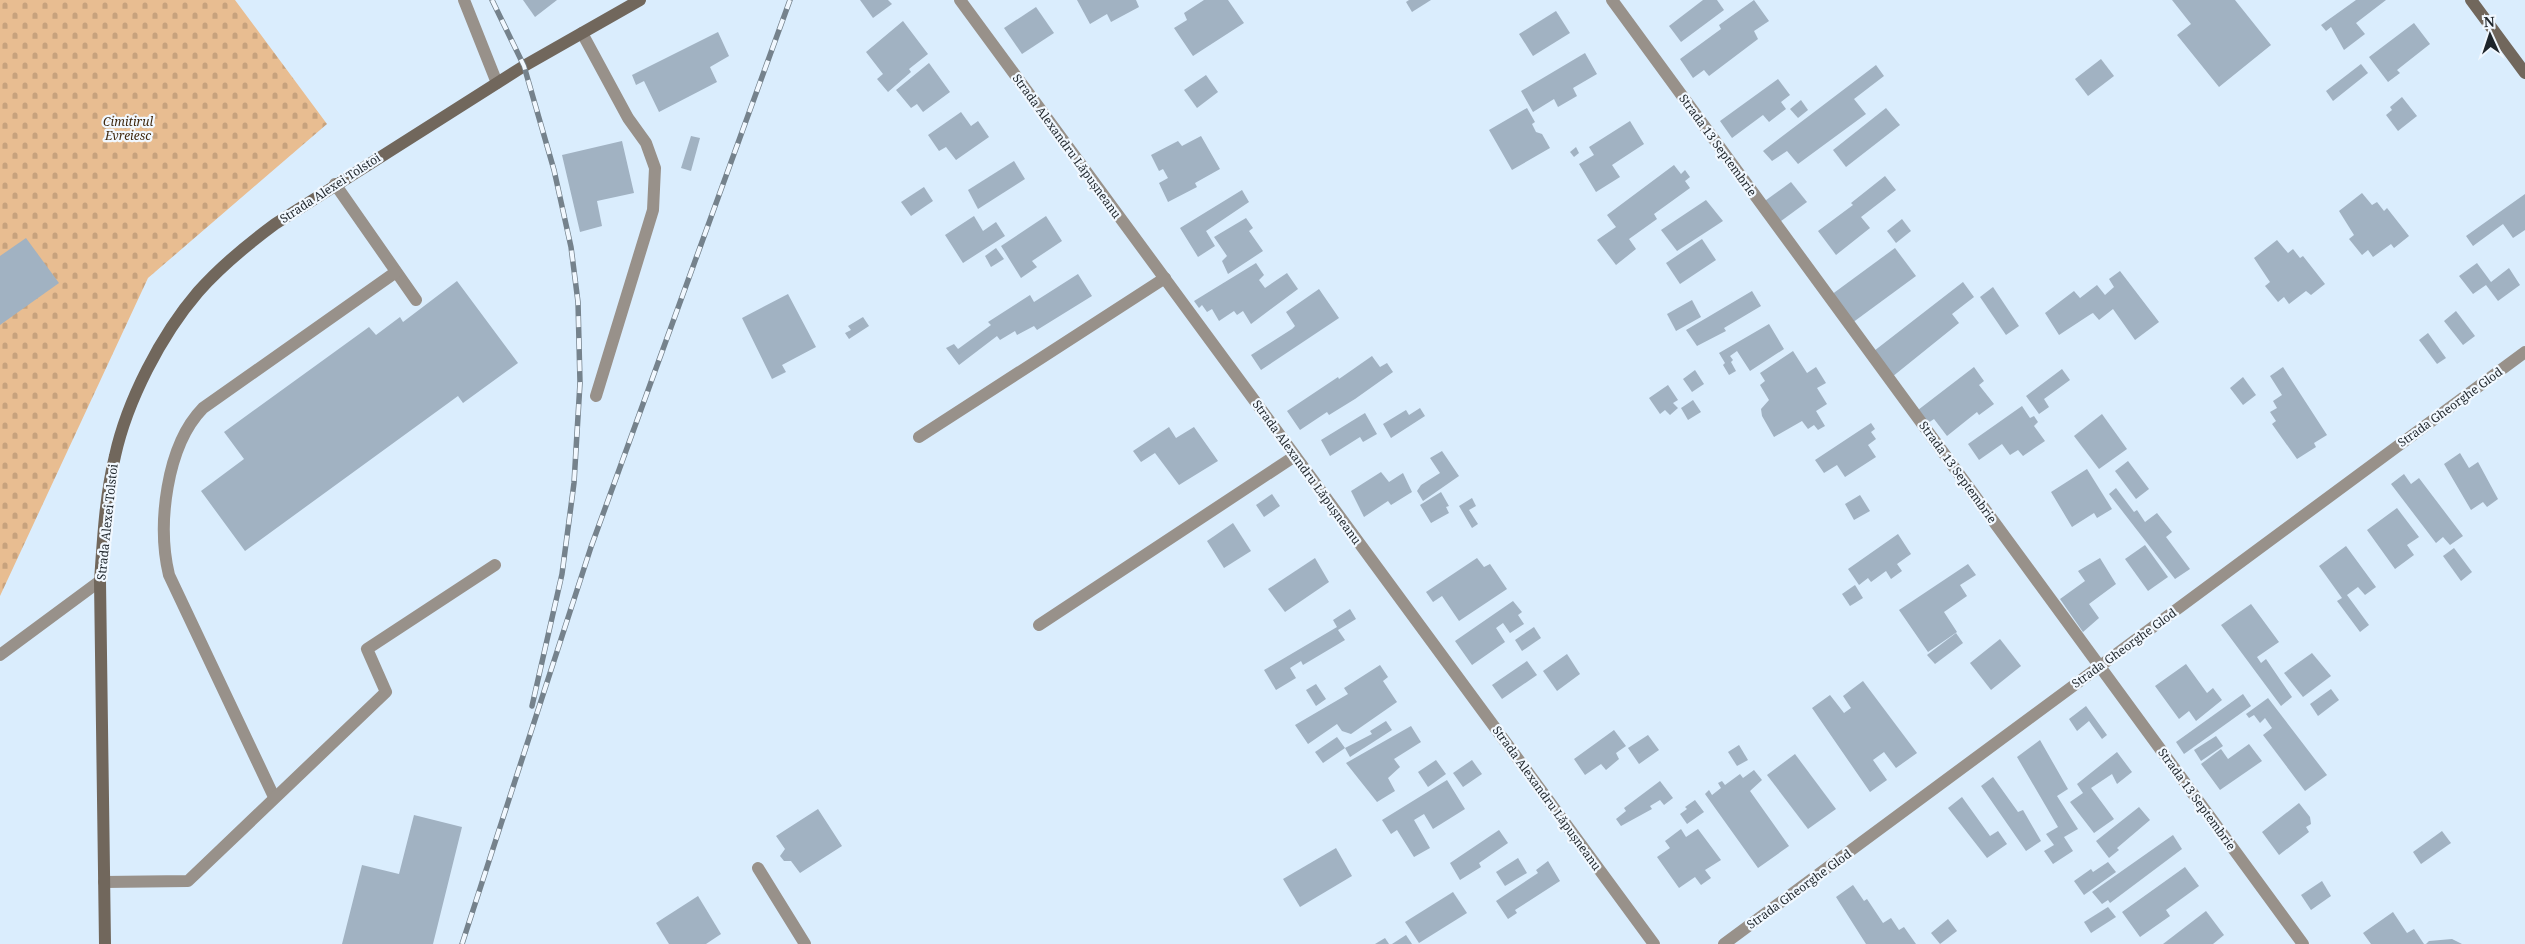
<svg xmlns="http://www.w3.org/2000/svg" width="2525" height="944" viewBox="0 0 2525 944" font-family="'Noto Serif',serif">
<style>
.cemetery{fill:url(#cemetery-stones)}
.building{fill:#a1b2c2}
.lines{fill:none;stroke-linecap:round;stroke-linejoin:round}
.lane{stroke:#98918a;stroke-width:12}
.street{stroke:#98918a;stroke-width:12}
.secondary{stroke:#71675c;stroke-width:12}
.rail-casing{stroke:#75828c;stroke-width:5.5}
.rail{stroke:#f1f8ff;stroke-width:4;stroke-dasharray:11;stroke-linecap:butt}
.labels{text-anchor:middle;dominant-baseline:central;stroke-width:4.5;stroke-linejoin:round;paint-order:stroke}
.park-label{font-size:12px;font-style:italic;fill:#3d260c;stroke:#f1f8ff}
.street-label{font-size:12px;fill:#1e252b;stroke:#f1f8ff}
</style>
<defs>
<pattern id="cemetery-stones" width="16" height="16" patternUnits="userSpaceOnUse" patternTransform="scale(1.25)"><rect width="16" height="16" fill="#e8bd91"/><path d="M2 7V4a2 2 0 0 1 4 0v3zM10 15v-3a2 2 0 0 1 4 0v3z" fill="#c7a27d"/></pattern>
</defs>
<rect width="100%" height="100%" fill="#daedfd"/>
<path class="cemetery" d="M0 0H235L327 124 148 278 0 596Z"/>
<g class="building">
<path d="M523 0H557L535 17Z"/>
<path d="M860 0H888L892 4 873 18Z"/>
<path d="M1077 0H1136L1139 7 1111 22 1107 14 1090 24Z"/>
<path d="M1204 0H1228L1244 23 1193 56 1174 28 1187 20 1184 13Z"/>
<path d="M1409 0H1431L1412 12 1406 2Z"/>
<path d="M1703 0H1717L1724 10 1681 42 1669 26Z"/>
<path d="M1754 0 1769 21 1754 31 1758 39 1709 76 1704 70 1693 78 1680 59 1721 29 1719 25Z"/>
<path d="M2172 0H2235L2271 45 2219 87 2177 35 2191 24Z"/>
<path d="M2356 0H2386L2356 23 2365 34 2344 50 2331 27 2326 31 2321 25Z"/>
<path d="M1036 7 1054 33 1022 54 1004 28Z"/>
<path d="M1556 11 1570 33 1533 56 1519 34Z"/>
<path d="M903 21 928 54 909 69 911 72 888 92 877 79 883 74 866 52Z"/>
<path d="M2414 23 2430 44 2397 70 2400 73 2388 82 2369 57Z"/>
<path d="M718 32 729 56 710 67 717 82 659 112 644 81 636 85 632 75Z"/>
<path d="M1585 53 1597 74 1573 88 1577 96 1558 107 1554 99 1533 112 1521 91Z"/>
<path d="M2101 59 2114 76 2088 96 2075 79Z"/>
<path d="M929 63 950 92 923 112 917 104 911 108 896 90Z"/>
<path d="M2361 64 2368 73 2333 101 2326 91Z"/>
<path d="M1876 65 1884 76 1854 99 1866 114 1798 164 1787 151 1772 161 1763 151Z"/>
<path d="M1206 75 1218 92 1197 108 1184 90Z"/>
<path d="M1778 79 1790 95 1781 102 1786 109 1769 122 1763 115 1732 138 1720 121Z"/>
<path d="M2402 97 2417 116 2398 131 2386 115 2392 110 2390 107Z"/>
<path d="M1801 100 1808 110 1798 118 1790 109Z"/>
<path d="M1527 108 1535 122 1532 124 1536 132 1542 134 1550 148 1512 170 1489 130Z"/>
<path d="M1886 108 1900 125 1846 167 1833 150Z"/>
<path d="M961 112 971 126 978 121 989 137 956 160 946 147 939 151 928 135Z"/>
<path d="M1630 121 1644 144 1612 165 1620 177 1596 192 1579 164 1594 155 1589 147Z"/>
<path d="M691 136 700 138 691 171 681 168Z"/>
<path d="M1201 136 1220 169 1195 183 1197 187 1168 202 1159 183 1168 178 1163 169 1159 171 1151 155 1178 141 1182 146Z"/>
<path d="M622 141 634 193 597 201 602 226 580 232 562 155Z"/>
<path d="M1576 147 1579 153 1574 157 1570 152Z"/>
<path d="M1014 161 1025 179 978 209 968 190Z"/>
<path d="M1674 165 1681 174 1685 170 1690 177 1685 181 1690 188 1654 214 1657 219 1629 239 1636 249 1616 265 1597 240 1616 227 1607 215Z"/>
<path d="M1885 176 1896 190 1861 217 1870 228 1836 255 1818 231 1853 205 1851 203Z"/>
<path d="M1791 182 1807 202 1777 224 1762 203Z"/>
<path d="M924 187 933 201 911 216 901 202Z"/>
<path d="M1242 190 1249 202 1206 231 1215 246 1198 257 1180 228Z"/>
<path d="M2362 193 2372 205 2377 202 2384 211 2387 208 2409 236 2394 248 2391 244 2373 257 2368 250 2362 255 2349 239 2354 235 2339 211Z"/>
<path d="M2525 194V230L2513 238 2503 224 2473 246 2466 236Z"/>
<path d="M1706 200 1723 221 1677 251 1661 230Z"/>
<path d="M974 216 983 231 996 222 1005 236 963 263 945 235Z"/>
<path d="M1046 216 1062 241 1032 261 1037 267 1021 278 1001 246Z"/>
<path d="M1246 218 1253 228 1249 231 1263 251 1228 274 1222 261 1227 256 1214 237Z"/>
<path d="M1902 219 1911 231 1896 243 1887 231Z"/>
<path d="M26 238 59 283 0 325V256Z"/>
<path d="M1702 239 1716 260 1680 284 1666 263Z"/>
<path d="M2277 240 2288 253 2293 249 2300 258 2303 256 2325 284 2311 295 2306 291 2289 304 2284 297 2278 302 2265 286 2270 282 2254 258Z"/>
<path d="M996 248 1004 259 991 267 985 256Z"/>
<path d="M1895 248 1916 276 1852 323 1831 295Z"/>
<path d="M1256 263 1264 275 1259 280 1265 288 1287 273 1298 289 1251 324 1243 311 1237 315 1234 311 1219 321 1212 309 1207 312 1202 305 1199 308 1194 301Z"/>
<path d="M2477 263 2491 282 2509 268 2520 285 2498 301 2486 285 2473 294 2459 276Z"/>
<path d="M2120 271 2159 322 2135 340 2113 309 2099 320 2093 313 2091 314 2059 335 2045 313 2074 291 2080 298 2097 285 2105 295 2114 287 2109 279Z"/>
<path d="M1078 274 1092 296 1037 330 1034 326 1017 335 1015 331 1000 340 997 336 959 365 946 348 954 344 958 349 991 325 988 322 1030 295 1034 302Z"/>
<path d="M457 281 518 363 463 403 458 396 245 551 201 491 244 459 224 432 369 327 376 335 400 317 403 322Z"/>
<path d="M1963 282 1974 297 1952 314 1959 323 1892 377 1874 351Z"/>
<path d="M1993 287 2019 326 2006 335 1980 297Z"/>
<path d="M1319 289 1339 318 1261 370 1251 355 1292 329 1295 326 1286 312Z"/>
<path d="M1752 291 1761 306 1724 328 1726 331 1697 346 1686 330Z"/>
<path d="M788 294 816 347 782 365 786 372 772 379 742 318Z"/>
<path d="M1692 300 1701 317 1676 331 1667 314Z"/>
<path d="M2456 311 2475 336 2463 345 2444 321Z"/>
<path d="M863 317 869 326 849 339 845 333 851 330 848 326Z"/>
<path d="M1769 324 1784 349 1750 371 1737 351 1730 356 1733 360 1731 362 1736 371 1729 375 1723 365 1725 363 1719 353Z"/>
<path d="M2428 333 2446 358 2437 364 2419 340Z"/>
<path d="M1793 351 1807 373 1816 367 1826 383 1817 388 1827 404 1816 411 1825 426 1818 430 1814 425 1808 429 1802 421 1774 437 1762 416 1761 409 1769 400 1760 385 1765 381 1760 373Z"/>
<path d="M1372 356 1380 367 1387 363 1393 372 1355 399 1329 415 1327 412 1300 430 1287 411 1338 377 1339 379Z"/>
<path d="M1974 367 1984 381 1979 385 1994 404 1979 415 1977 412 1947 436 1934 419 1928 423 1918 410Z"/>
<path d="M2283 367 2327 435 2314 443 2316 447 2297 459 2272 424 2276 421 2270 412 2277 408 2273 401 2282 395 2270 376Z"/>
<path d="M2062 369 2070 380 2044 399 2049 407 2039 414 2026 396Z"/>
<path d="M1695 370 1704 384 1692 392 1683 379Z"/>
<path d="M2243 377 2256 395 2243 405 2230 388Z"/>
<path d="M1668 385 1678 400 1673 403 1678 408 1670 415 1665 410 1660 414 1649 398Z"/>
<path d="M1693 400 1701 412 1688 420 1681 408Z"/>
<path d="M2022 406 2030 418 2034 416 2038 422 2034 426 2045 441 2023 456 2018 450 2010 455 2002 444 1979 460 1968 444Z"/>
<path d="M1420 408 1425 416 1391 438 1383 424 1406 410 1409 415Z"/>
<path d="M1365 413 1377 434 1363 442 1360 437 1330 456 1321 440Z"/>
<path d="M2102 414 2127 449 2099 469 2074 436Z"/>
<path d="M1871 423 1875 429 1871 432 1876 439 1868 445 1876 457 1845 477 1837 465 1824 473 1815 460Z"/>
<path d="M1169 427 1176 438 1194 427 1218 461 1179 485 1155 453 1141 462 1133 451Z"/>
<path d="M1442 451 1459 476 1423 501 1417 491 1421 485 1440 473 1430 458Z"/>
<path d="M2460 453 2469 468 2478 462 2498 499 2487 507 2483 502 2471 510 2444 464Z"/>
<path d="M2128 461 2149 489 2136 499 2115 471Z"/>
<path d="M2087 469 2112 509 2097 518 2094 513 2072 527 2051 492Z"/>
<path d="M1381 472 1389 482 1403 473 1412 492 1391 505 1388 501 1364 517 1351 491Z"/>
<path d="M2404 474 2411 484 2419 478 2463 536 2450 545 2443 537 2436 543 2391 484Z"/>
<path d="M2116 488 2134 512 2137 510 2145 522 2157 513 2172 532 2166 537 2190 569 2175 579 2109 494Z"/>
<path d="M1441 492 1449 506 1446 507 1449 513 1431 523 1420 505Z"/>
<path d="M1272 494 1280 506 1264 517 1256 505Z"/>
<path d="M1860 495 1870 511 1854 520 1845 504Z"/>
<path d="M1472 498 1476 506 1469 510 1478 524 1472 528 1459 506Z"/>
<path d="M2397 508 2419 537 2407 545 2414 555 2395 569 2367 530Z"/>
<path d="M1233 523 1251 551 1224 568 1207 541Z"/>
<path d="M1898 534 1911 554 1897 564 1902 571 1891 579 1886 571 1871 582 1868 578 1859 585 1848 569Z"/>
<path d="M2145 545 2168 577 2148 591 2125 559Z"/>
<path d="M2346 546 2376 587 2365 595 2358 587 2347 595 2369 625 2360 632 2337 601 2342 598 2319 566Z"/>
<path d="M2454 548 2472 572 2461 581 2443 556Z"/>
<path d="M1315 558 1329 582 1285 612 1268 589Z"/>
<path d="M1477 558 1484 567 1490 564 1507 589 1459 621 1442 596 1433 602 1426 592Z"/>
<path d="M2100 558 2116 584 2089 604 2099 618 2083 632 2060 599 2085 581 2078 571Z"/>
<path d="M1968 564 1976 575 1960 585 1967 596 1944 612 1957 632 1928 652 1899 610Z"/>
<path d="M1855 585 1863 598 1850 606 1842 594Z"/>
<path d="M1513 601 1522 612 1518 615 1524 624 1510 633 1503 623 1496 628 1505 642 1472 665 1455 641Z"/>
<path d="M2251 604 2279 642 2257 657 2261 663 2266 659 2292 697 2281 706 2221 625Z"/>
<path d="M1350 609 1356 619 1338 630 1345 640 1303 665 1301 661 1290 668 1296 678 1276 690 1264 670 1337 627 1333 620Z"/>
<path d="M1534 627 1541 638 1522 651 1515 640Z"/>
<path d="M1956 633 1963 643 1935 664 1927 655Z"/>
<path d="M2000 639 2021 666 1991 690 1970 663Z"/>
<path d="M2312 653 2331 676 2303 697 2284 673Z"/>
<path d="M1567 654 1580 674 1557 691 1543 671Z"/>
<path d="M1527 661 1537 675 1502 699 1492 685Z"/>
<path d="M2186 664 2207 693 2213 688 2222 700 2196 721 2189 711 2179 719 2155 686Z"/>
<path d="M1380 665 1388 677 1383 681 1397 702 1351 734 1342 731 1337 724 1308 744 1295 725 1348 694 1344 688Z"/>
<path d="M1863 681 1917 753 1896 768 1884 752 1873 760 1887 780 1870 792 1812 708 1830 695 1844 713 1851 708 1843 696Z"/>
<path d="M1316 684 1326 699 1316 706 1306 690Z"/>
<path d="M2331 689 2339 700 2318 716 2310 704Z"/>
<path d="M2243 694 2251 706 2184 754 2176 742Z"/>
<path d="M2268 698 2327 775 2305 791 2263 735 2272 728 2265 718 2260 723 2254 715 2249 718 2246 714Z"/>
<path d="M2086 706 2107 735 2102 739 2089 721 2077 731 2069 719Z"/>
<path d="M1386 721 1392 730 1350 757 1345 748 1372 734 1370 731Z"/>
<path d="M1411 726 1421 742 1394 759 1400 767 1388 778 1395 791 1377 802 1346 763Z"/>
<path d="M1614 730 1626 746 1616 753 1619 759 1606 770 1601 764 1585 775 1574 759Z"/>
<path d="M1648 735 1659 750 1639 764 1628 748Z"/>
<path d="M2216 736 2223 746 2201 761 2194 750Z"/>
<path d="M1337 737 1345 748 1323 763 1315 752Z"/>
<path d="M2040 740 2068 789 2057 796 2078 829 2064 837 2073 851 2053 864 2044 851 2054 845 2046 834 2058 827 2017 757Z"/>
<path d="M2249 744 2262 761 2220 790 2201 764 2221 749 2228 759Z"/>
<path d="M1739 745 1748 760 1737 766 1728 752Z"/>
<path d="M2117 752 2132 772 2117 784 2112 774 2091 788 2114 819 2094 833 2070 802 2083 793 2077 784Z"/>
<path d="M1795 754 1836 809 1808 829 1767 775Z"/>
<path d="M1436 760 1446 774 1428 787 1418 772Z"/>
<path d="M1472 760 1482 774 1463 787 1453 773Z"/>
<path d="M1754 770 1762 780 1750 791 1789 846 1758 868 1705 794 1709 790 1712 795 1721 788 1718 783 1722 781 1725 785 1740 774 1743 778Z"/>
<path d="M1993 777 2018 812 2023 810 2041 841 2026 851 1981 786Z"/>
<path d="M1447 780 1465 809 1433 829 1424 814 1414 820 1430 848 1414 857 1397 830 1391 834 1382 820Z"/>
<path d="M1660 781 1673 798 1664 805 1660 800 1650 806 1652 809 1621 826 1616 819 1626 811 1624 808Z"/>
<path d="M1962 797 1990 836 1998 831 2007 844 1987 858 1948 808Z"/>
<path d="M1695 800 1704 812 1687 824 1680 814 1687 809 1685 807Z"/>
<path d="M2299 803 2310 817 2311 824 2306 827 2309 832 2279 855 2262 832Z"/>
<path d="M2139 807 2150 820 2117 848 2119 850 2109 858 2096 841Z"/>
<path d="M818 809 842 846 800 873 791 861H784L780 856 785 849 776 836Z"/>
<path d="M414 815 462 827 433 944H342L362 865 399 874Z"/>
<path d="M1681 829 1686 837 1698 829 1721 860 1705 870 1711 878 1701 885 1695 877 1679 888 1657 857 1670 848 1665 841Z"/>
<path d="M1499 830 1508 843 1479 863 1481 867 1460 880 1450 863Z"/>
<path d="M2442 831 2451 843 2421 864 2413 852Z"/>
<path d="M2173 835 2182 849 2110 903 2108 900 2102 904 2092 892Z"/>
<path d="M1336 848 1352 876 1300 907 1283 879Z"/>
<path d="M1518 858 1527 873 1505 886 1496 872Z"/>
<path d="M1548 861 1560 881 1515 910 1517 913 1508 919 1496 901 1538 873 1536 870Z"/>
<path d="M2108 862 2116 872 2084 895 2074 881 2091 869 2093 872Z"/>
<path d="M2185 867 2199 886 2166 910 2170 916 2140 937 2122 912Z"/>
<path d="M2322 881 2331 896 2311 910 2301 895Z"/>
<path d="M1853 885 1864 901 1867 899 1883 923 1891 918 1899 930 1904 927 1916 944H1866L1836 897Z"/>
<path d="M1453 892 1467 913 1419 943 1405 922Z"/>
<path d="M698 896 721 934 706 944H669L656 923Z"/>
<path d="M2108 907 2116 917 2091 933 2084 922Z"/>
<path d="M2206 911 2224 935 2213 944H2163Z"/>
<path d="M2393 912 2407 933 2414 929 2424 944H2371L2363 933Z"/>
<path d="M1948 919 1957 931 1940 944 1931 933Z"/>
<path d="M1406 935 1412 944H1392Z"/>
<path d="M1385 938 1389 944H1375Z"/>
<path d="M2452 939 2462 944H2426L2429 941Z"/>
</g>
<g class="lines">
<g class="lane">
<path d="M464 0 497 83"/>
<path d="M582 33 628 118 646 143 655 168 653 210 596 396"/>
<path d="M335 184 416 300"/>
<path d="M919 437 1165 278"/>
<path d="M1039 625 1295 456"/>
<path d="M0 655 100 581"/>
<path d="M274 797 169 575C157 525 166 446 203 408L396 272"/>
<path d="M104 882 188 881 386 692 367 649 495 565"/>
</g>
<g class="street">
<path d="M960 0 1654 944"/>
<path d="M1612 0 2303 944"/>
<path d="M758 868 805 944"/>
<path d="M1724 944 2525 352"/>
</g>
<g class="secondary">
<path d="M2471 0 2525 73"/>
<path d="M105 944 100 581C103 539 105 497 115 456 127 401 161 335 198 292 221 266 248 244 275 224L524 66 640 0"/>
</g>
<g class="rail-casing">
<g id="rail">
<path d="M492 0 524 66 554 170 571 247 578 302 580 383 574 483 562 574 532 706"/>
<path d="M462 944 591 547 790 0"/>
</g>
</g>
<use href="#rail" class="rail"/>
</g>
<g class="labels">
<g class="park-label">
<text x="128" y="121">Cimitirul<tspan x="128" dy="14">Evreiesc</tspan></text>
</g>
<g class="street-label">
<text transform="translate(1718 145) rotate(54)">Strada 13 Septembrie</text>
<text transform="translate(1067 146) rotate(54)">Strada Alexandru Lăpușneanu</text>
<text transform="translate(330 188) rotate(-33)">Strada Alexei Tolstoi</text>
<text transform="translate(2450 407) rotate(-36)">Strada Gheorghe Glod</text>
<text transform="translate(1307 472) rotate(54)">Strada Alexandru Lăpușneanu</text>
<text transform="translate(1958 472) rotate(54)">Strada 13 Septembrie</text>
<text transform="translate(107 522) rotate(-84)">Strada Alexei Tolstoi</text>
<text transform="translate(2124 648) rotate(-36)">Strada Gheorghe Glod</text>
<text transform="translate(1547 798) rotate(54)">Strada Alexandru Lăpușneanu</text>
<text transform="translate(2197 799) rotate(54)">Strada 13 Septembrie</text>
<text transform="translate(1799 889) rotate(-36)">Strada Gheorghe Glod</text>
</g>
</g>
<g transform="translate(2490 35) rotate(357)" stroke="#f1f8ff" stroke-width="4" paint-order="stroke">
<path d="M0-4L9 19L0 12L-9 19Z" fill="#1e252b"/>
<text y="-8" font-size="14" font-weight="bold" text-anchor="middle" fill="#1e252b">N</text>
</g>
</svg>
